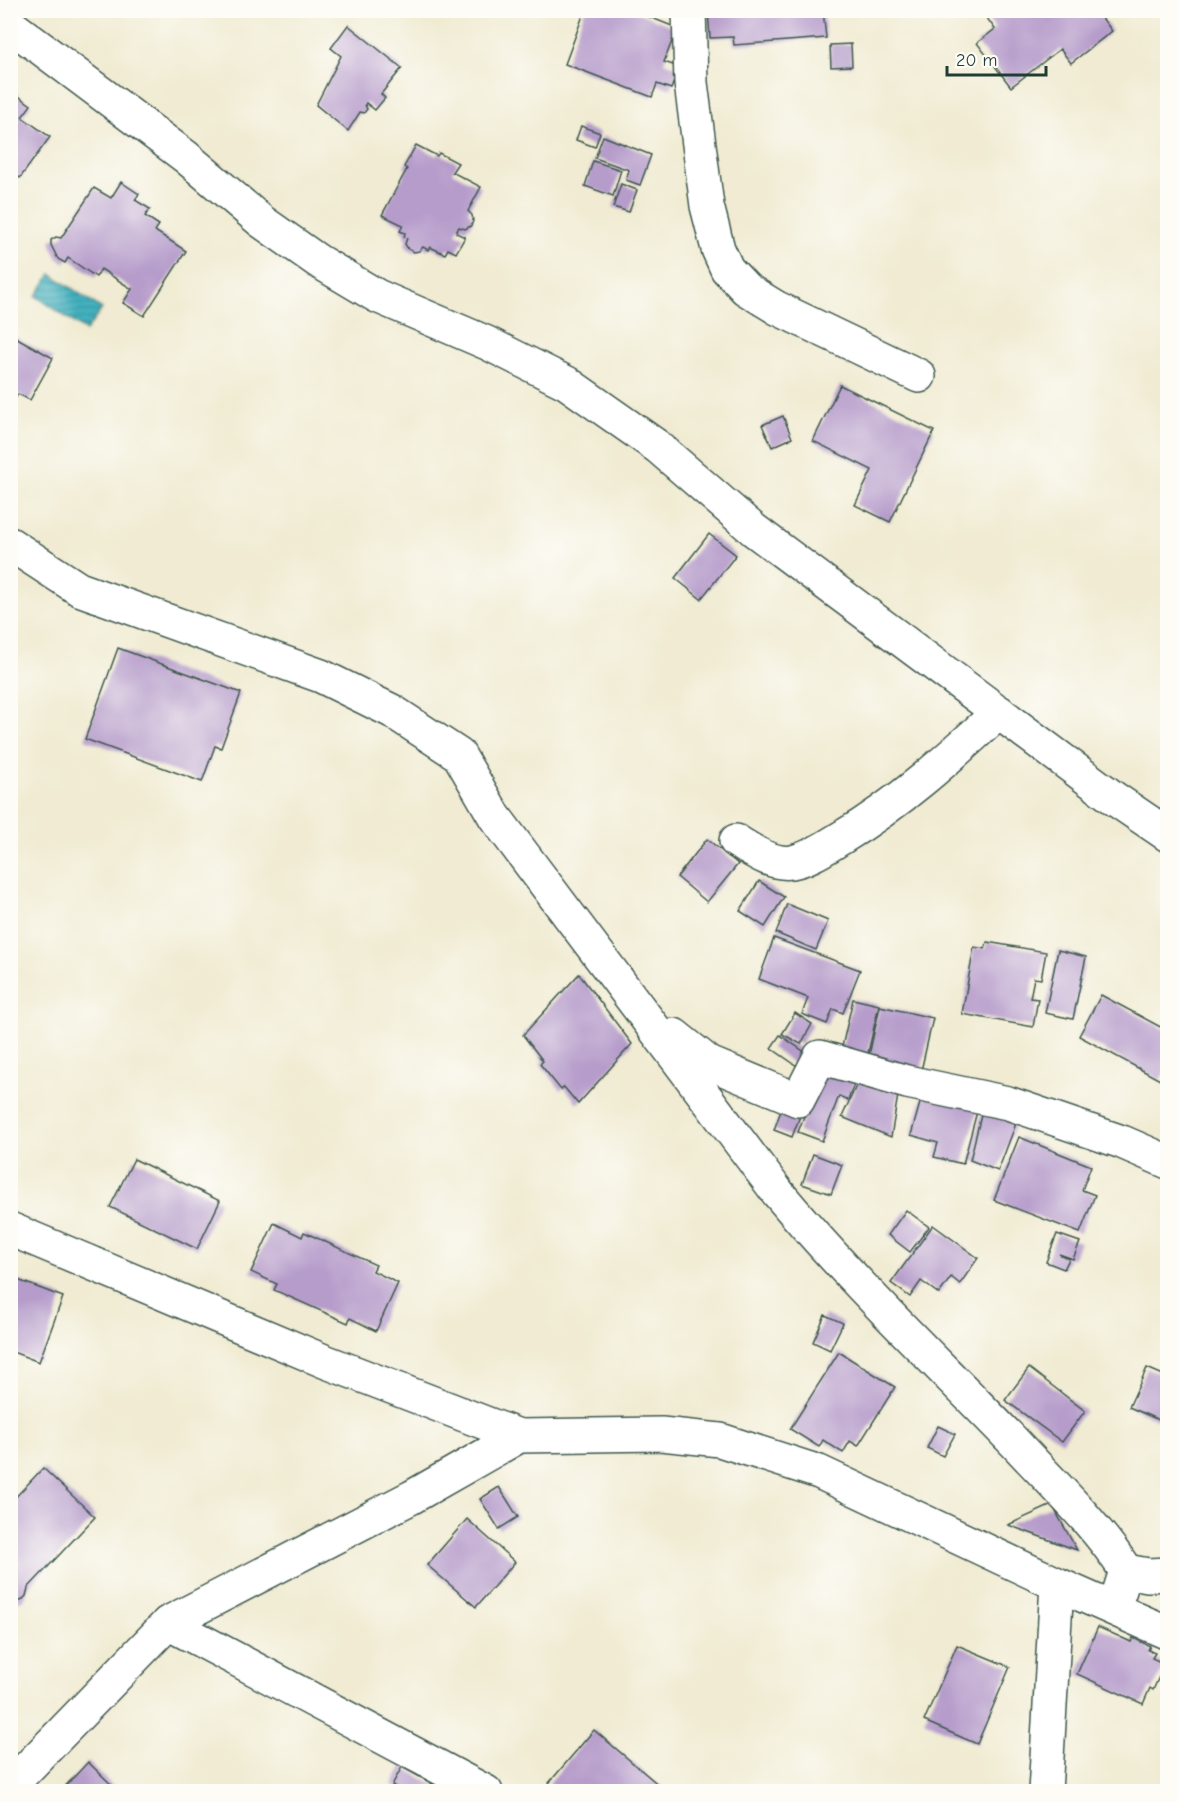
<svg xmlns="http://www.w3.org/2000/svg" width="1178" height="1802" viewBox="0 0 1178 1802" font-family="'Comic Neue',sans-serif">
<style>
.water{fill:url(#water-rules);stroke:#31777a;stroke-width:1.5}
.building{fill:#b69ccb}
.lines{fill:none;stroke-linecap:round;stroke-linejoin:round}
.minor-casing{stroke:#3e574c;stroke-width:36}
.minor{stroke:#fff;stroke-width:33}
</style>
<defs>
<pattern id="water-rules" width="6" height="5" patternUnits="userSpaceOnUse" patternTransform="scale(1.5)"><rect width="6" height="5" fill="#43b1bf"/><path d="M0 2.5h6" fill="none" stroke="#37919c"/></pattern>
</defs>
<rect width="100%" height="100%" fill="#fdfcf7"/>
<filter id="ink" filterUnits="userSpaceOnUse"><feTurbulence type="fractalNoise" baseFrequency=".0167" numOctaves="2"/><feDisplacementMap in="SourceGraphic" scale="12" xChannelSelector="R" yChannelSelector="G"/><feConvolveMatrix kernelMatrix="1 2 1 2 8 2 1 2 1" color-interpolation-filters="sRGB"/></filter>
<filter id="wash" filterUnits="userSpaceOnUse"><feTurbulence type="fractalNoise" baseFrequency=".008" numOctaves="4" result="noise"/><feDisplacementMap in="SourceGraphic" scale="24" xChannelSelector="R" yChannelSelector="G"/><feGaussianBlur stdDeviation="1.35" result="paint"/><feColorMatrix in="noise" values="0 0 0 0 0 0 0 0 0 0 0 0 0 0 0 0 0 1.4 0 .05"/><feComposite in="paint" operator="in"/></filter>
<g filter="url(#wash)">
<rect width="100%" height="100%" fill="#f0ebd2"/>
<path class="water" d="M51 274 102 309 86 331 36 296Z"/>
<g id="blocks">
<g class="building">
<path d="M585 10H632L677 28 664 62 679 67 671 89 657 84 652 97 565 64Z"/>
<path d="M708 10H823L826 38 734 45 733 37 710 38Z"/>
<path d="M981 10H1096L1112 31 1071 63 1060 49 1011 87 977 43 995 29Z"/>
<path d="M348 25 402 68 381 94 385 98 375 110 366 103 365 105 367 109 364 113 360 112 348 131 316 105 341 56 331 48Z"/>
<path d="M851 44 852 66 831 67 830 45Z"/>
<path d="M10 90 31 105 22 117 50 137 20 178 10 171Z"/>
<path d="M581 126 600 133 595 147 576 140Z"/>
<path d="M603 136 651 155 640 185 626 180 629 170 595 158Z"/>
<path d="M416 145 437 156 439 153 458 163 452 172 481 187 468 211 472 215 473 221 471 226 465 229 459 227 456 233 465 237 456 253 448 249 445 254 430 247 428 250 423 247 419 251 414 252 408 249 405 244 407 238 404 237 405 233 400 231 403 225 382 215 407 169 404 167Z"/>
<path d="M593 161 621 170 613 196 585 186Z"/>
<path d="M121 182 139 194 135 200 150 209 145 216 159 225 155 231 186 251 144 316 123 303 132 289 101 269 96 277 68 258 65 263 58 259 51 245V240L56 237 61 238 94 188 111 198Z"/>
<path d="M621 184 637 190 629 212 613 207Z"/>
<path d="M10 334 53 358 30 400 18 394 10 408Z"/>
<path d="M840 385 934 431 890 522 855 505 872 470 813 441Z"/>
<path d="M783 416 792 438 772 447 762 425Z"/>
<path d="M709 534 736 555 701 599 675 578Z"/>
<path d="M118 648 241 693 221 748 215 746 202 782 85 739Z"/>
<path d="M707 839 738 864 707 902 677 877Z"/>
<path d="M759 881 784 897 765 927 740 911Z"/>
<path d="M787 904 828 921 816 950 776 933Z"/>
<path d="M774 938 860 970 843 1013 833 1009 827 1024 802 1014 808 998 759 979Z"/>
<path d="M987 942 1046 952 1041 979 1034 978 1030 998 1038 999 1033 1027 962 1014 974 947 985 949Z"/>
<path d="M1058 950 1086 957 1073 1019 1045 1013Z"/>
<path d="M579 974 632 1044 578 1104 564 1087 561 1090 540 1064 543 1061 523 1035Z"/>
<path d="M1101 995 1168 1031V1066L1160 1080 1079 1036Z"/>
<path d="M853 999 879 1005 865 1066 839 1060Z"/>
<path d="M880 1006 933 1018 919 1080 866 1069Z"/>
<path d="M795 1013 812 1024 801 1044 782 1034Z"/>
<path d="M780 1035 806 1053 797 1066 771 1048Z"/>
<path d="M825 1062 858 1074 848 1100 839 1096 822 1141 798 1132Z"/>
<path d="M861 1075 899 1089 891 1137 842 1117Z"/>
<path d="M924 1089 979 1104 963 1164 934 1157 938 1143 911 1135Z"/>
<path d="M784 1102 803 1108 792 1137 774 1130Z"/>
<path d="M983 1107 1017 1121 998 1171 970 1160Z"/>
<path d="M1019 1137 1091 1166 1082 1190 1095 1195 1080 1233 994 1200Z"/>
<path d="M813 1154 842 1165 831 1194 802 1184Z"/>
<path d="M134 1159 220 1201 197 1249 110 1207Z"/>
<path d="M906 1210 929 1227 910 1252 888 1235Z"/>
<path d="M274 1223 302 1237 304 1232 376 1265 373 1271 398 1283 376 1331 350 1318 348 1323 274 1290 277 1284 251 1272Z"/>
<path d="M933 1225 978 1258 960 1284 951 1277 939 1294 921 1281 910 1297 891 1283Z"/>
<path d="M1057 1234 1080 1242 1073 1259 1059 1254 1069 1259 1064 1269 1046 1262Z"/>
<path d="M10 1277 63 1297 39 1362 10 1351Z"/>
<path d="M825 1315 843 1323 830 1350 813 1342Z"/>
<path d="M839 1352 895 1387 858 1446 850 1441 843 1453 823 1440 819 1447 790 1429Z"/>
<path d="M1029 1368 1085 1411 1062 1442 1005 1400Z"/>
<path d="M1147 1368 1168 1377V1424L1129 1407Z"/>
<path d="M938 1426 955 1434 943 1456 927 1448Z"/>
<path d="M43 1468 95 1517 28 1588 26 1596 21 1601H14L10 1598V1503Z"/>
<path d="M499 1487 518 1517 499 1529 480 1499Z"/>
<path d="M1052 1505 1077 1550 1008 1525Z"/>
<path d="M467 1519 515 1562 476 1607 427 1565Z"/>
<path d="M1098 1627 1131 1642 1133 1638 1150 1646 1148 1650 1155 1653 1152 1658 1165 1664 1153 1690 1150 1688 1143 1704 1077 1674Z"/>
<path d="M957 1645 1010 1667 977 1744 924 1721Z"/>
<path d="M594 1730 667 1792H559L549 1783Z"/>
<path d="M88 1762 119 1792H60Z"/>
<path d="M402 1767 447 1792H403L392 1785Z"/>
</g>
</g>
</g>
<g filter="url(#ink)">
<use href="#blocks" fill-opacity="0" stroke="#3e574c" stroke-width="1.5"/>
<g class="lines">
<g class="minor-casing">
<g id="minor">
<path d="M689 10 691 83 707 206 718 249 727 269 746 289 777 308 919 376"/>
<path d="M10 25 186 157 261 221 318 261 377 296 487 343 567 383 658 447 754 530 1115 799 1168 835"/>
<path d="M10 544 79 589 321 676 392 711 459 755 495 817 778 1193C852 1282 936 1361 1016 1444 1054 1485 1096 1524 1126 1571"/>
<path d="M736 841C753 851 772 865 792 862 809 859 826 847 841 838 900 803 949 758 999 712"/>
<path d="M674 1035 709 1063 798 1100 820 1057 907 1082 1008 1103 1122 1142 1168 1162"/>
<path d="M10 1229 324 1361 519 1436"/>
<path d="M1119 1593 1126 1571 1148 1575 1168 1574"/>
<path d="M168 1623 486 1792"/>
<path d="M10 1786 168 1623 412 1497 519 1436 661 1434 720 1440 819 1472 1057 1584 1168 1633"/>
<path d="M1045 1792 1057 1584"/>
</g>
</g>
<use href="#minor" class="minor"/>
</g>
</g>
<rect width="1178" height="1802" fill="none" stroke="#fdfcf7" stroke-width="36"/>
<path d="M947 66v9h99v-9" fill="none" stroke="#1f3d34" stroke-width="3"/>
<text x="956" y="66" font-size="18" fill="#1f3d34" stroke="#fdfcf7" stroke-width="4.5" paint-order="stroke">20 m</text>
</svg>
